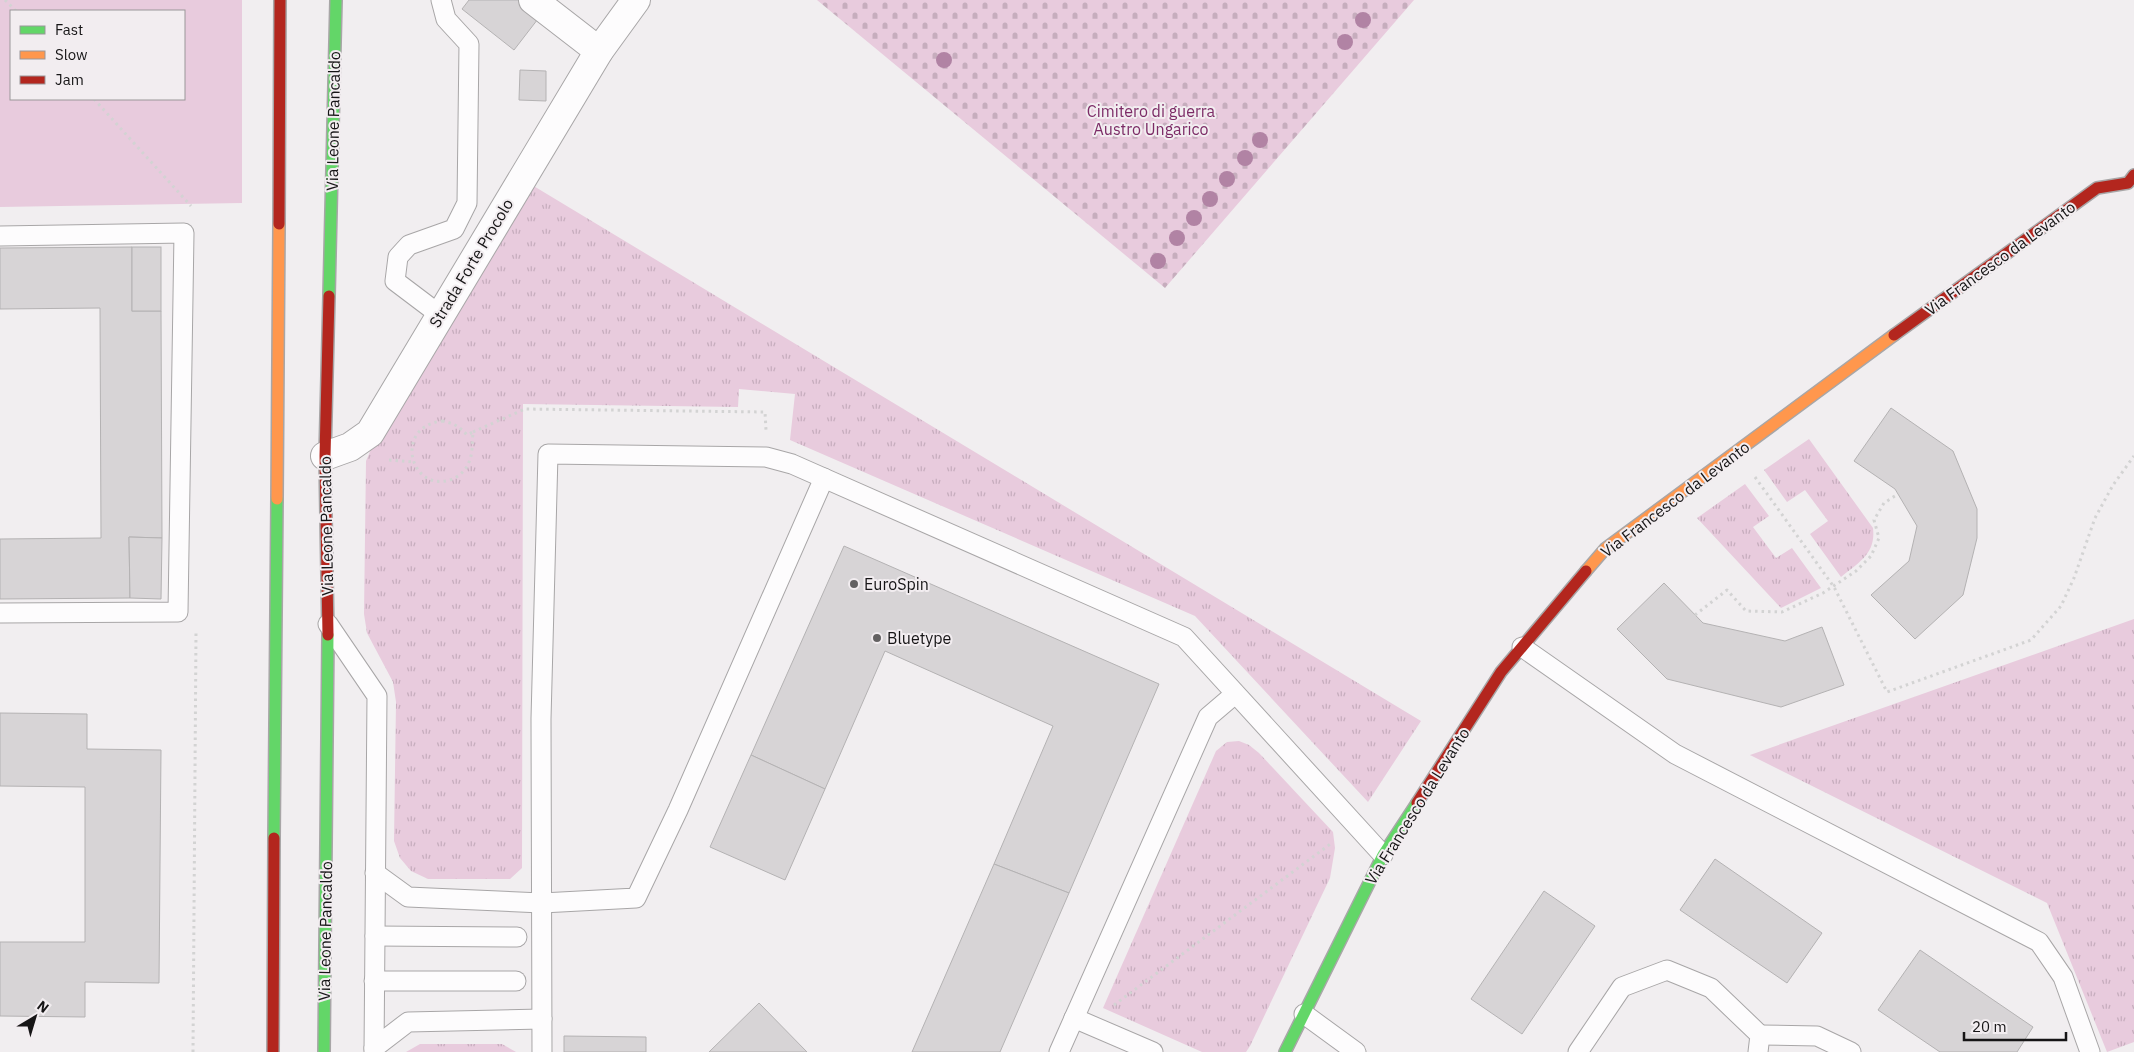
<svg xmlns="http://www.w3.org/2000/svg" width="2134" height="1052" viewBox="0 0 2134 1052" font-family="'IBM Plex Sans',sans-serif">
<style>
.grass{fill:url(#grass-tufts)}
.cemetery{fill:url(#cemetery-stones)}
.green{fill:#e8cbdd;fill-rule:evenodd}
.building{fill:#d7d4d6;stroke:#b4b2b3}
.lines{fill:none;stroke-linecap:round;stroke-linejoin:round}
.lane-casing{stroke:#a8a6a7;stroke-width:21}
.street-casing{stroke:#a8a6a7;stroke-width:30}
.fast-casing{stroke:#a8a6a7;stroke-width:14}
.slow-casing{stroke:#a8a6a7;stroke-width:14}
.jam-casing{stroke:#a8a6a7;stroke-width:14}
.path{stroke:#d3d3d3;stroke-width:3;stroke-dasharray:2.5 4;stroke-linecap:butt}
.lane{stroke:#fdfcfd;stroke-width:19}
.street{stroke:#fdfcfd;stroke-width:28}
.fast{stroke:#63d668;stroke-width:11}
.slow{stroke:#ff974d;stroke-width:11}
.jam{stroke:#b3261e;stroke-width:11}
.tree{fill:#b183a4}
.poi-dot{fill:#636162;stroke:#f2edf0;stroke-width:2}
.labels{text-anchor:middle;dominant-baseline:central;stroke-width:4;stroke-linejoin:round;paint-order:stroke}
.park-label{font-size:16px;fill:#7c2b66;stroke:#f2edf0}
.street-label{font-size:16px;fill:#161516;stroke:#f2edf0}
.poi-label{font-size:16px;fill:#161516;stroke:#f2edf0;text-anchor:start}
</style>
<defs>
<pattern id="grass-tufts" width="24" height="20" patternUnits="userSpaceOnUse" patternTransform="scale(1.25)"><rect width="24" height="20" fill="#e8cbdd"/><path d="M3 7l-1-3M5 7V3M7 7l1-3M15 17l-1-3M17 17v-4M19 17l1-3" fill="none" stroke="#c6adbd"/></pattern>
<pattern id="cemetery-stones" width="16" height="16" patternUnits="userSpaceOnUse" patternTransform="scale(1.25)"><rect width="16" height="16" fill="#e8cbdd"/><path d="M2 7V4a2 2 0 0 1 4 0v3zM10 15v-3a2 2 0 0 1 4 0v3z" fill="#c6adbd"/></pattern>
</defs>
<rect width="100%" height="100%" fill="#f1eef0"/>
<g class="grass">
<path d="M527 182 1421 721 1368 802 1195 616 790 440 795 394 739 389 738 407 523 404 522 868 510 879H428L411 871 400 858 394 841 396 702 393 682 367 633 364 614 366 461 383 421Z"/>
<path d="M1809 439 1873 528C1876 554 1859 562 1841 577L1810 534 1828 521 1805 490 1787 502 1764 470Z"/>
<path d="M1745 484 1769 516 1753 527 1776 558 1792 548 1821 588 1781 608 1697 518Z"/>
<path d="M2134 619V1042L2107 1052 2047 903 1750 755Z"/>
<path d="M1239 741 1249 745 1259 753 1333 832 1335 848 1330 878 1250 1046 1246 1052H1202L1103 1008 1216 751 1227 742Z"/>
<path d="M420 1044H502L516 1052H406Z"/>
</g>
<path class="cemetery" d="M817 0H1414L1165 288Z"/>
<path class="green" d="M0 0H242V203L0 207ZM11 11H184V99H11Z"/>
<g class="building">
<path d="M469 0H521L541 15 514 50 462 9Z"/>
<path d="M520 70 546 71V101L519 100Z"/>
<path d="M132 247V311H161L162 538 129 537 130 598 0 599V539L101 538 100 308 0 309V248Z"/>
<rect x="132" y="247" width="29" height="64"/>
<path d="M1891 408 1953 451 1977 509V538L1963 595 1915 639 1871 595 1909 561 1917 526 1895 489 1854 461Z"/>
<path d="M129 537 162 538 161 599 130 598Z"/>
<path d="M844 546 1159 684 1069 893 994 864 1053 726 885 651 825 789 751 755Z"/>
<path d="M1664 583 1703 623 1785 641 1822 627 1844 685 1781 707 1667 679 1617 629Z"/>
<path d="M0 713 87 714V749L161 750 159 983 85 982V1017L0 1016V942H85V787L0 786Z"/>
<path d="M751 755 825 789 785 880 710 847Z"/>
<path d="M1715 859 1822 933 1787 983 1680 910Z"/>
<path d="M994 864 1069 893 1000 1052H912Z"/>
<path d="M1544 891 1595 926 1522 1034 1471 999Z"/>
<path d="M1920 950 2033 1027 2017 1052H1940L1878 1010Z"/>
<path d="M759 1003 807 1052H709Z"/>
<path d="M564 1036 646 1037V1052H564Z"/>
</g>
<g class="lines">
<g class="lane-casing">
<g id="lane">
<path d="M0 236 184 233 178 612 0 613"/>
<path d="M440 315 395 281 398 257 409 245 454 229 467 203 469 44 446 19 441 0"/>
<path d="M328 624 377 696 374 1052"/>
<path d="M1522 647 1675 754 2039 942 2063 977 2090 1052"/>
<path d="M375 873 408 897 542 903 636 898 678 810 824 478"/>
<path d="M375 936 517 937"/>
<path d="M374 981H516"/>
<path d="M1304 1014 1356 1052"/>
<path d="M1074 1018 1153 1052"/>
<path d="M1760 1035 1817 1036 1851 1052"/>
<path d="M374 1048 408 1022 542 1019"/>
<path d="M542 1052 541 719 548 454 766 457 792 464 1184 637 1383 855"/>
<path d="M1059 1052 1208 717 1235 694"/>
<path d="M1578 1052 1622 987 1667 970 1711 988 1760 1035 1758 1052"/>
</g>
</g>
<g class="street-casing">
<g id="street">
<path d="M533 0 599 51"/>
<path d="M325 456 350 447 370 433 599 51 636 0"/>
</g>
</g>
<g class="fast-casing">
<g id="fast">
<path d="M329 296 336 0"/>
<path d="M274 838 277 499"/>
<path d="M324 1052 328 635"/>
<path d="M1285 1052 1383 855 1417 803"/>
</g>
</g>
<g class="slow-casing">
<g id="slow">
<path d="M277 499 279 224"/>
<path d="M1586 571 1605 549 1894 335"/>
</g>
</g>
<g class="jam-casing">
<g id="jam">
<path d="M279 224 280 0"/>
<path d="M1894 335 2097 188 2128 183 2134 175"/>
<path d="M328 635 325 456 329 296"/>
<path d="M1417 803 1501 672 1586 571"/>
<path d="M273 1052 274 838"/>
</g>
</g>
<g class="path">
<path d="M5 0 16 11"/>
<path d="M94 99 191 206"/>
<path d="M442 421C453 423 459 426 467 435L473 432C472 442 473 453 469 462 466 471 458 477 450 480 410 492 393 427 442 421Z"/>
<path d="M473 432 525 409 765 412 766 430"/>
<path d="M389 460 413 462"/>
<path d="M1755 477 1834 587 1887 692 2031 640 2061 606 2074 578 2095 518 2113 485 2134 456"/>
<path d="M1695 615 1727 590 1746 611 1782 612 1823 593 1856 571 1871 556 1879 538 1874 520 1884 503 1898 494"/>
<path d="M1114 1005 1333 842"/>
<path d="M193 1052 196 632"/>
</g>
<use href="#lane" class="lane"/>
<use href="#street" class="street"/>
<use href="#fast" class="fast"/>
<use href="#slow" class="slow"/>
<use href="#jam" class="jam"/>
</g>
<g class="tree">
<circle cx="1363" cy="20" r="8"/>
<circle cx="1345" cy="42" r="8"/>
<circle cx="944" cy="60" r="8"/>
<circle cx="1260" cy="140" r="8"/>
<circle cx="1245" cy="158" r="8"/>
<circle cx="1227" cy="179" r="8"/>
<circle cx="1210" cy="199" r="8"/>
<circle cx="1194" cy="218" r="8"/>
<circle cx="1177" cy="238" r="8"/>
<circle cx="1158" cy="261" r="8"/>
</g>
<g class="poi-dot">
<circle cx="854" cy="584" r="5"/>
<circle cx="877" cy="638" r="5"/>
</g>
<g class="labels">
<g class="park-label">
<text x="1151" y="111">Cimitero di guerra<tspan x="1151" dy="18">Austro Ungarico</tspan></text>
</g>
<g class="street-label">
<text transform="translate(333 121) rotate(-89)">Via Leone Pancaldo</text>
<text transform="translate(2000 258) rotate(-36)">Via Francesco da Levanto</text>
<text transform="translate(471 263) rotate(-59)">Strada Forte Procolo</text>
<text transform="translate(1675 499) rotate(-37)">Via Francesco da Levanto</text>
<text transform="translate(326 526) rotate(-91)">Via Leone Pancaldo</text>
<text transform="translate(1417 806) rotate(-58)">Via Francesco da Levanto</text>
<text transform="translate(325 931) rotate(-89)">Via Leone Pancaldo</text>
</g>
<g class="poi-label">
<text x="864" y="584">EuroSpin</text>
<text x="887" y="638">Bluetype</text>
</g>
</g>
<rect x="10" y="10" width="175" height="90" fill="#f2edf0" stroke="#9a9799"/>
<rect x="20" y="26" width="25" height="8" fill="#63d668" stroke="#9a9799"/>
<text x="55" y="35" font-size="15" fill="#161516">Fast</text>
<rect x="20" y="51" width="25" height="8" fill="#ff974d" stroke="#9a9799"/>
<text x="55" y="60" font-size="15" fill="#161516">Slow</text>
<rect x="20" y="76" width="25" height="8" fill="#b3261e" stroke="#9a9799"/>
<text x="55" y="85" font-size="15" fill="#161516">Jam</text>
<g transform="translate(35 1017) rotate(38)" stroke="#f2edf0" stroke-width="4" paint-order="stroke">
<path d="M0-4L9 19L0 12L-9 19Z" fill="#161516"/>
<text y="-8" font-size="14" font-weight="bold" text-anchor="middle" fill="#161516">N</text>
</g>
<path d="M1964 1032v8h102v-8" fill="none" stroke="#161516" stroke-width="2.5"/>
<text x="1972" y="1032" font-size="15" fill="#161516" stroke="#f2edf0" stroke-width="4" paint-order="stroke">20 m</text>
</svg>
